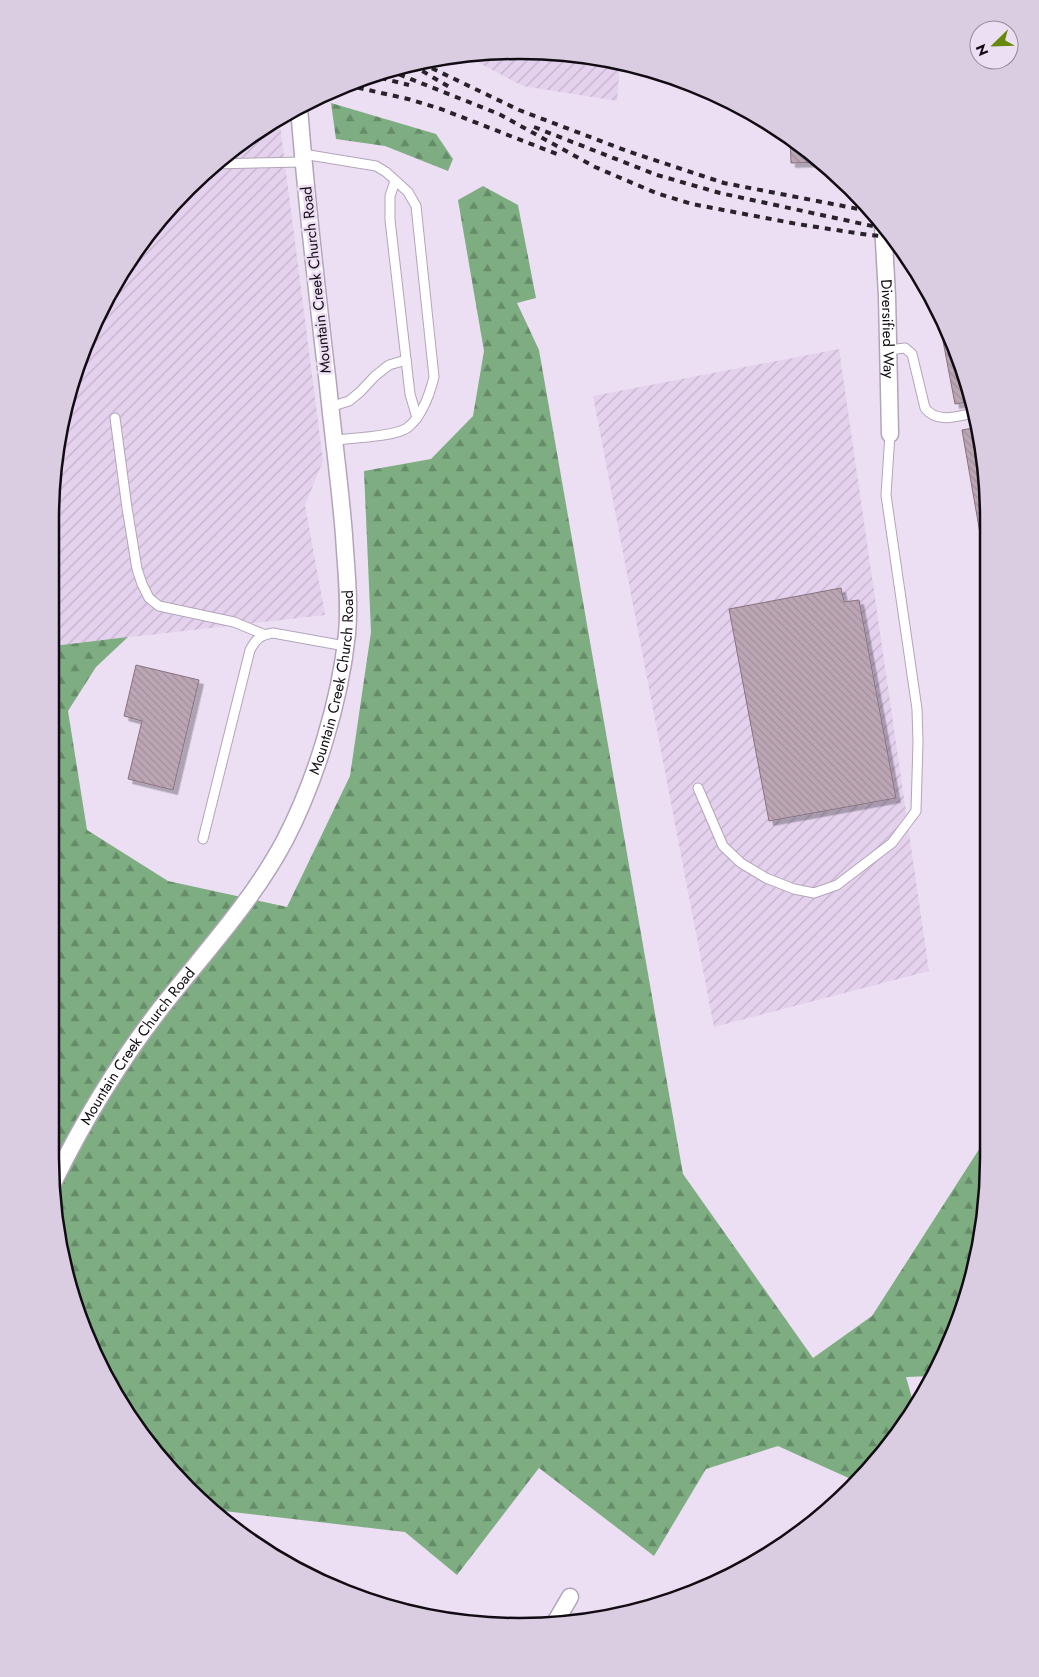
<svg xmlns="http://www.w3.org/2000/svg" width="1039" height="1677" viewBox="0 0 1039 1677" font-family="Jost,sans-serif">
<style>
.industrial{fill:url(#industrial-furrows)}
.forest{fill:url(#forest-firs)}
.building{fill:url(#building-back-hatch);stroke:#877280;filter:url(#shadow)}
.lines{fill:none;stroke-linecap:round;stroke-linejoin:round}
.service-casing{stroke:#b3a5b9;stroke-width:11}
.minor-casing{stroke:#b3a5b9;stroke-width:19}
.service{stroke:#fff;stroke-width:9}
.minor{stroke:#fff;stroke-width:16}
.rail{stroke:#28222a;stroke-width:4;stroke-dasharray:6 6;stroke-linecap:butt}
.labels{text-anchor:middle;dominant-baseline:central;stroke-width:5;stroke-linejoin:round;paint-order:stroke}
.street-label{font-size:15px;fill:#110c13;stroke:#ecdef3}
.rim{fill:none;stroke:#110c13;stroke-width:2.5}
</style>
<defs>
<pattern id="industrial-furrows" width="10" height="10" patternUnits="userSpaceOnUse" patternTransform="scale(1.25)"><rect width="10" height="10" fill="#e4d1ed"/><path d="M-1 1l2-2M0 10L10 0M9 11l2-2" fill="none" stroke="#c3b2ca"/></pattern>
<pattern id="forest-firs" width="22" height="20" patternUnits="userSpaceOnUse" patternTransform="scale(1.25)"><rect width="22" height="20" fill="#7dad81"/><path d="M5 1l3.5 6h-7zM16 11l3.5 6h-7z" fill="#658b68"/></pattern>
<pattern id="building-back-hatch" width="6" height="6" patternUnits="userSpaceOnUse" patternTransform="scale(1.25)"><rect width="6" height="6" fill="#bca6b5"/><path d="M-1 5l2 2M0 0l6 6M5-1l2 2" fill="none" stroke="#a18e9b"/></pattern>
<filter id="shadow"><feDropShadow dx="4.5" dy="4.5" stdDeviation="0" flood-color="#0004"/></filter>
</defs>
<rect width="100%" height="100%" fill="#ecdef3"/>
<g class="industrial">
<path d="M550 51 620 62 617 101 523 86 462 54Z"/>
<path d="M279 117 323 461 305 505 325 615 53 646 54 459 86 340 147 234 210 167Z"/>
<path d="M839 349 929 971 714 1027 593 396Z"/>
</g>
<g class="forest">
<path d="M331 103 436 134 453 159 448 171 385 146 336 139Z"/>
<path d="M483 186 518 205 536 298 517 303 539 350 683 1174 813 1358 872 1316 985 1140V1218L953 1337 931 1376 906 1377 914 1405 892 1443 853 1480 778 1446 706 1469 654 1556 539 1468 457 1575 405 1532 224 1511 216 1512 147 1443 75 1308 50 1157 53 646 128 637 96 667 68 711 87 830 168 881 287 907 350 776 371 632 364 471 431 459 473 416 484 351 458 200Z"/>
</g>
<g class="building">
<path d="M790 137 805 147 821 162 791 163Z"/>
<path d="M949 339 973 398V401L955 404 943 341Z"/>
<path d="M978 427 988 489V538L981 539 962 430Z"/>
<path d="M841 588 844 602 859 600 896 798 769 821 729 609Z"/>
<path d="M136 665 199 680 173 790 128 779 142 721 124 716Z"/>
</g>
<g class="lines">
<g class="service-casing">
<g id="service">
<path d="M303 154 376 166 386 172 408 192 416 206 434 377C430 393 422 417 407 428 394 437 351 438 334 440"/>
<path d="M213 164 304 162"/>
<path d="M395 181 390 196V220L410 394 417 418"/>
<path d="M888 350 905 348 912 354 925 408C937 424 958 416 975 413"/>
<path d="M330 407 349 401 360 392 375 376 389 365 406 360"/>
<path d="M115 418 127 508 137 569 142 584 149 598 159 606 234 622 263 634"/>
<path d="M698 788 723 846 741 863 766 878 794 889 814 893 837 885 892 843 916 811 918 742 917 709 886 495 890 434"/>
<path d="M203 839 250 650C256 639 260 635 273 633L345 646"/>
</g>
</g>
<g class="minor-casing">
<g id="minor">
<path id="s1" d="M883 224 887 296 890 434"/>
<path id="s2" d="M54 1181C84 1120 119 1062 161 1008 204 953 252 902 285 840 316 780 340 701 347 634 350 601 346 568 344 535 340 485 333 435 328 385 317 292 306 200 299 107"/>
<path d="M556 1621 570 1597"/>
</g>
</g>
<use href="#service" class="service"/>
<use href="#minor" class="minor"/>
<g class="rail">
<path d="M421 63 519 110 627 151 724 183 874 212"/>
<path d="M412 65 451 88"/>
<path d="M388 70 499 114 595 167 656 193 692 204 797 224 869 235 892 237"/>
<path d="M369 75 409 85"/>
<path d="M346 85 408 99 441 109 562 156"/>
<path d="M534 127 657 175 720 193 886 229"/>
</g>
</g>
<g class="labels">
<g class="street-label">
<text transform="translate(316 280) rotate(-96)">Mountain Creek Church Road</text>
<text stroke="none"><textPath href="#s1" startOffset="105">Diversified Way</textPath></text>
<text stroke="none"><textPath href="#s2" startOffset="579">Mountain Creek Church Road</textPath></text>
<text stroke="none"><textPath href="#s2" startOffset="159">Mountain Creek Church Road</textPath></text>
</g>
</g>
<path d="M0 0H1039V1677H0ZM519 59H520A460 460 0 0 1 980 519V1158A460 460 0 0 1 520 1618H519A460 460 0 0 1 59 1158V519A460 460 0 0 1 519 59Z" fill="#dacde1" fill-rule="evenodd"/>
<path class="rim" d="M519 59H520A460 460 0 0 1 980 519V1158A460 460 0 0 1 520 1618H519A460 460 0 0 1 59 1158V519A460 460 0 0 1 519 59Z"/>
<g transform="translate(994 45) rotate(247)"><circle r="24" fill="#ecdef3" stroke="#948a99"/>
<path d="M0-4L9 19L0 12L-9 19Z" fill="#678909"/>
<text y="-8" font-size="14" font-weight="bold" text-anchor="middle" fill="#110c13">N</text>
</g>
</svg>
